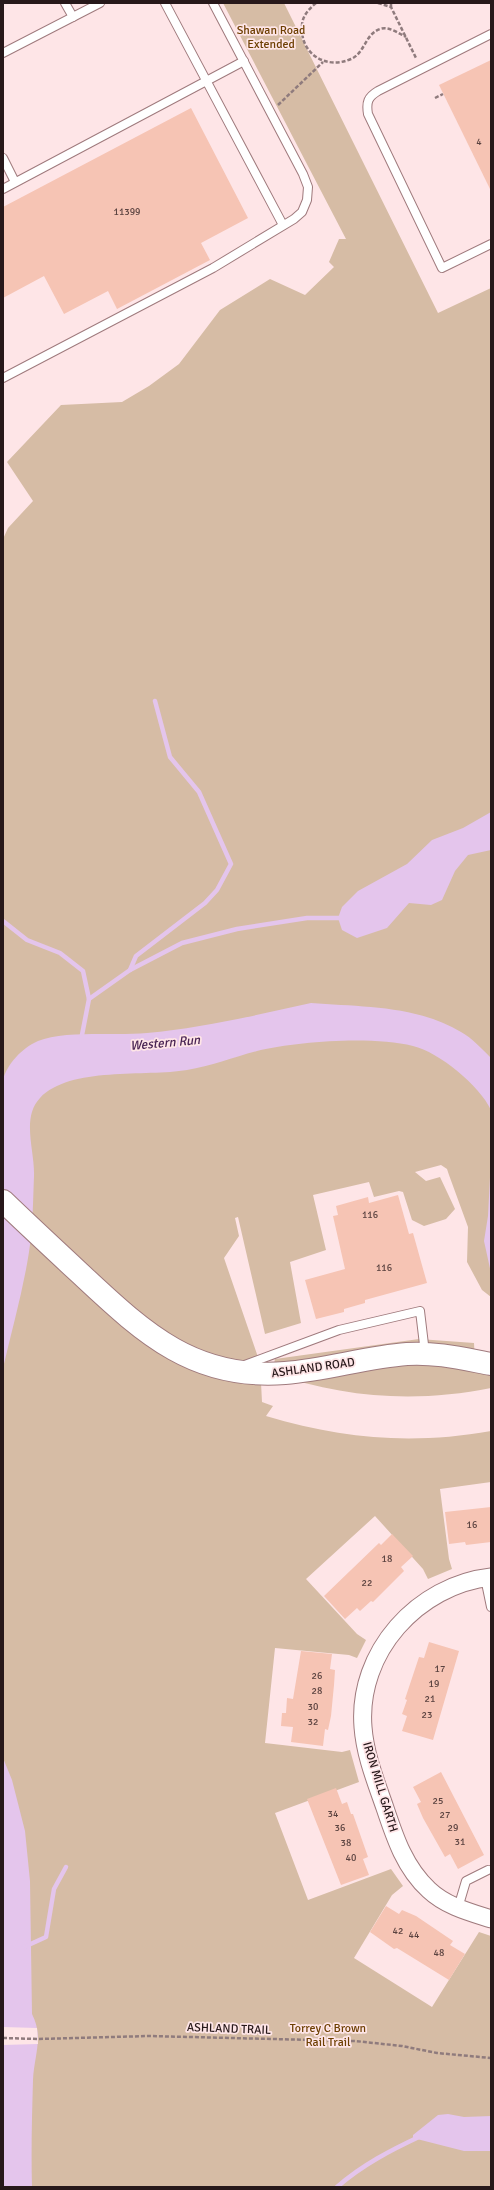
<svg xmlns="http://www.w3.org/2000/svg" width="494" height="2190" viewBox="0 0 494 2190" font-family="Signika,sans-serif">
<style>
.green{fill:#d6bca5}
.water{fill:#e4c5ec}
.pier{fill:#fee5e7}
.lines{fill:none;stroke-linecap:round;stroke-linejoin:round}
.stream{stroke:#e4c5ec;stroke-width:4.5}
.building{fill:#f6c4b4}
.lane-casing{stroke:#9f7a7d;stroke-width:10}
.street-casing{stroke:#9f7a7d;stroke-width:19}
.secondary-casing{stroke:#9f7a7d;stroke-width:24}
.path{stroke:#8f7b7d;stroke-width:2.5;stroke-dasharray:4 2;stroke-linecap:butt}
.lane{stroke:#fff;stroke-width:8}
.street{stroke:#fff;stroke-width:17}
.secondary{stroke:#fff;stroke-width:22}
.labels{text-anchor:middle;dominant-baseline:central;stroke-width:3.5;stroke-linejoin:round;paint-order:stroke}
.number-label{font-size:10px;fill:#5b4340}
.park-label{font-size:12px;fill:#6d3f02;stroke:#fee5e7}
.street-label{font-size:12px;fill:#27181a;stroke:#fee5e7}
.water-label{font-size:13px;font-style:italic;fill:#482252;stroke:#fee5e7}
</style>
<rect width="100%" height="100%" fill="#fee5e7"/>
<g class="green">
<path d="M223 3H284L438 313 491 288V1297L482 1290 467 1262 468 1227 449 1175 447 1169 441 1165 415 1172 426 1181 440 1177 455 1209 446 1219 424 1226 412 1220 403 1192 399 1191 374 1197 369 1182 313 1195 326 1250 290 1262 301 1323 265 1334 238 1217 235 1218 239 1236 224 1258 260 1363 262 1402 273 1406 266 1416C343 1439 412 1445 491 1431V1482L440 1489 449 1559 452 1569 428 1579 423 1569 375 1516 306 1579 357 1634 366 1640 357 1658 349 1655 275 1648 265 1743 342 1752 350 1750 359 1782 275 1813 308 1900 391 1869 403 1886 392 1895 354 1958 432 2007 479 1932 491 1936V2187H3V539L8 528 33 501 7 462 61 405 122 402 149 386 179 364 220 310 270 279 305 295 334 267 329 262 339 239H346Z"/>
<path d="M419 1339 474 1343 475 1364 491 1367V1388C416 1403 344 1398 272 1373L275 1359Z"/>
</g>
<g class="water">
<path d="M491 812V850L468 855 455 871 442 900 431 905 409 903 387 928 357 938 342 930 338 918 342 907 358 891 407 864 432 840 463 828Z"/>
<path d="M311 1003C361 1007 416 1005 461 1032 472 1038 482 1049 491 1058V1110C480 1086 439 1052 413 1046 372 1036 299 1041 257 1051 234 1057 211 1066 187 1070 146 1077 70 1066 40 1098 21 1118 35 1151 34 1176 33 1200 33 1227 29 1252 23 1291 12 1329 3 1368V1080C7 1064 22 1048 38 1041 64 1030 117 1036 147 1033 202 1028 257 1015 311 1003Z"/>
<path d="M491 1158V1273L484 1241 488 1216Z"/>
<path d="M3 1758 12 1780 25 1831 30 1881 32 2014C44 2037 34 2056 33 2080 32 2116 31 2151 32 2187H3Z"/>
<path d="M448 2114 464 2117 491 2116V2151H464L413 2138V2135L438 2115Z"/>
</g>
<path class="pier" d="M3 2027 37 2028 38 2044 3 2045Z"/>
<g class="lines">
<g class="stream">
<path d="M3 921 27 940 60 953 83 971 89 999"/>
<path d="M130 970 136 956 205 903 217 890 231 864 199 792 170 757 155 701"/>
<path d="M81 1040 89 999 130 970 182 943 237 929 307 918H344"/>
<path d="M24 1947 46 1937 54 1889 66 1867"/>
<path d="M337 2187C362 2165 391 2150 421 2136"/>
</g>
</g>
<g class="building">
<path d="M491 60V191L439 85Z"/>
<path d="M191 108 248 218 201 243 210 260 117 309 108 291 64 314 44 276 3 298V207Z"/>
<path d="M398 1195 409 1234 413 1233 427 1283 365 1300V1303L344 1309V1312L316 1319 305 1280 345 1269 333 1216 338 1215 336 1206 368 1197 369 1203Z"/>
<path d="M491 1507V1542L466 1545 465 1542 449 1544 445 1512Z"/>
<path d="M392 1534 413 1556 401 1567 404 1571 373 1602 371 1601 360 1611 357 1608 345 1619 324 1596 379 1543 381 1545Z"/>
<path d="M429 1642 459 1651 433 1740 402 1731 407 1716 402 1714 407 1700 405 1699 419 1657 424 1658Z"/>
<path d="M301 1651 332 1654 330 1669 335 1670 334 1685 331 1716 328 1730 325 1729 323 1746 291 1742 293 1727 281 1726 282 1713H286L287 1698 293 1699Z"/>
<path d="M441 1772 484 1855 458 1869 450 1854 445 1857 423 1818 417 1804 421 1802 413 1787Z"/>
<path d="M336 1788 342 1804 347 1802 351 1814H353L368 1857 363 1859 369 1875 341 1885 307 1799Z"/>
<path d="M386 1906 399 1914 402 1910 416 1916 453 1941 450 1945 465 1954 449 1980 397 1948 394 1949 370 1932Z"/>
</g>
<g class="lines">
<g class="lane-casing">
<g id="lane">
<path d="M65 3 73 17"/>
<path d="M165 3 283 225"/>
<path d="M491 34 378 91C368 97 366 102 368 114L442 268 491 244"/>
<path d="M3 53 100 3"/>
<path d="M3 158 15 182"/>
<path d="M3 189 244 61"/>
<path d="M3 378 213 268 294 219 302 212 307 200 308 187 303 174 213 3"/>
<path d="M242 1366 339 1330 420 1311 425 1353"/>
<path d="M485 1578 491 1607"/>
<path d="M458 1908 466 1881 488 1870"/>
</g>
</g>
<g class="street-casing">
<path id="street" d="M491 1577C418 1585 357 1652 363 1727 365 1755 376 1782 385 1808 395 1838 405 1868 429 1890 446 1906 469 1912 491 1919"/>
</g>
<g class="secondary-casing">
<path id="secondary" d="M3 1201C30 1227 57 1252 85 1278 145 1334 195 1380 285 1373 326 1370 366 1357 407 1354 435 1352 464 1359 491 1364"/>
</g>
<g class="path">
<path d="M316 3C309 9 302 16 302 26 300 54 326 70 351 59 365 53 365 34 380 29 389 26 398 33 406 37"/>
<path d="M378 3 391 7 416 58"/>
<path d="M391 3V7"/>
<path d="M435 98 443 94"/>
<path d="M278 105 323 62"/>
<path d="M3 2038 38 2039 149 2036 355 2041 402 2046 437 2053 491 2058"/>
</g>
<use href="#lane" class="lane"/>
<use href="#street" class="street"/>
<use href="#secondary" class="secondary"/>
</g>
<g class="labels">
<g class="number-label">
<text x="479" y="142">4</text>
<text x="127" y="212">11399</text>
<text x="370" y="1215">116</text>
<text x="384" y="1268">116</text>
<text x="472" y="1525">16</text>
<text x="387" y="1559">18</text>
<text x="367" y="1583">22</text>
<text x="440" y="1669">17</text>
<text x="317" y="1676">26</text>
<text x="434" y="1684">19</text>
<text x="317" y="1691">28</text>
<text x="430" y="1699">21</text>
<text x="313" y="1707">30</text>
<text x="427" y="1715">23</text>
<text x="313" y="1722">32</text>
<text x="438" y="1801">25</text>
<text x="333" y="1814">34</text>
<text x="445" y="1815">27</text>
<text x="340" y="1828">36</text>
<text x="453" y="1828">29</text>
<text x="460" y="1842">31</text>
<text x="346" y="1843">38</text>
<text x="351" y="1858">40</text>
<text x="398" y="1931">42</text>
<text x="414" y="1935">44</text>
<text x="439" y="1953">48</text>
</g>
<g class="park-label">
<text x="271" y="30">Shawan Road<tspan x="271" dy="14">Extended</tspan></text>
<text x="328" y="2028">Torrey C Brown<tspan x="328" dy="14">Rail Trail</tspan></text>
</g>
<g class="street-label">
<text transform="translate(313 1368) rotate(-8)">ASHLAND ROAD</text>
<text transform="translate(380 1787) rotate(73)">IRON MILL GARTH</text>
<text transform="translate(229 2029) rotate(2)">ASHLAND TRAIL</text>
</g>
<g class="water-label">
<text transform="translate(165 1043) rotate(-5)">Western Run</text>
</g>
</g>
<rect width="494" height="2190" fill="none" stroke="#27181a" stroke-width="8"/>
</svg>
